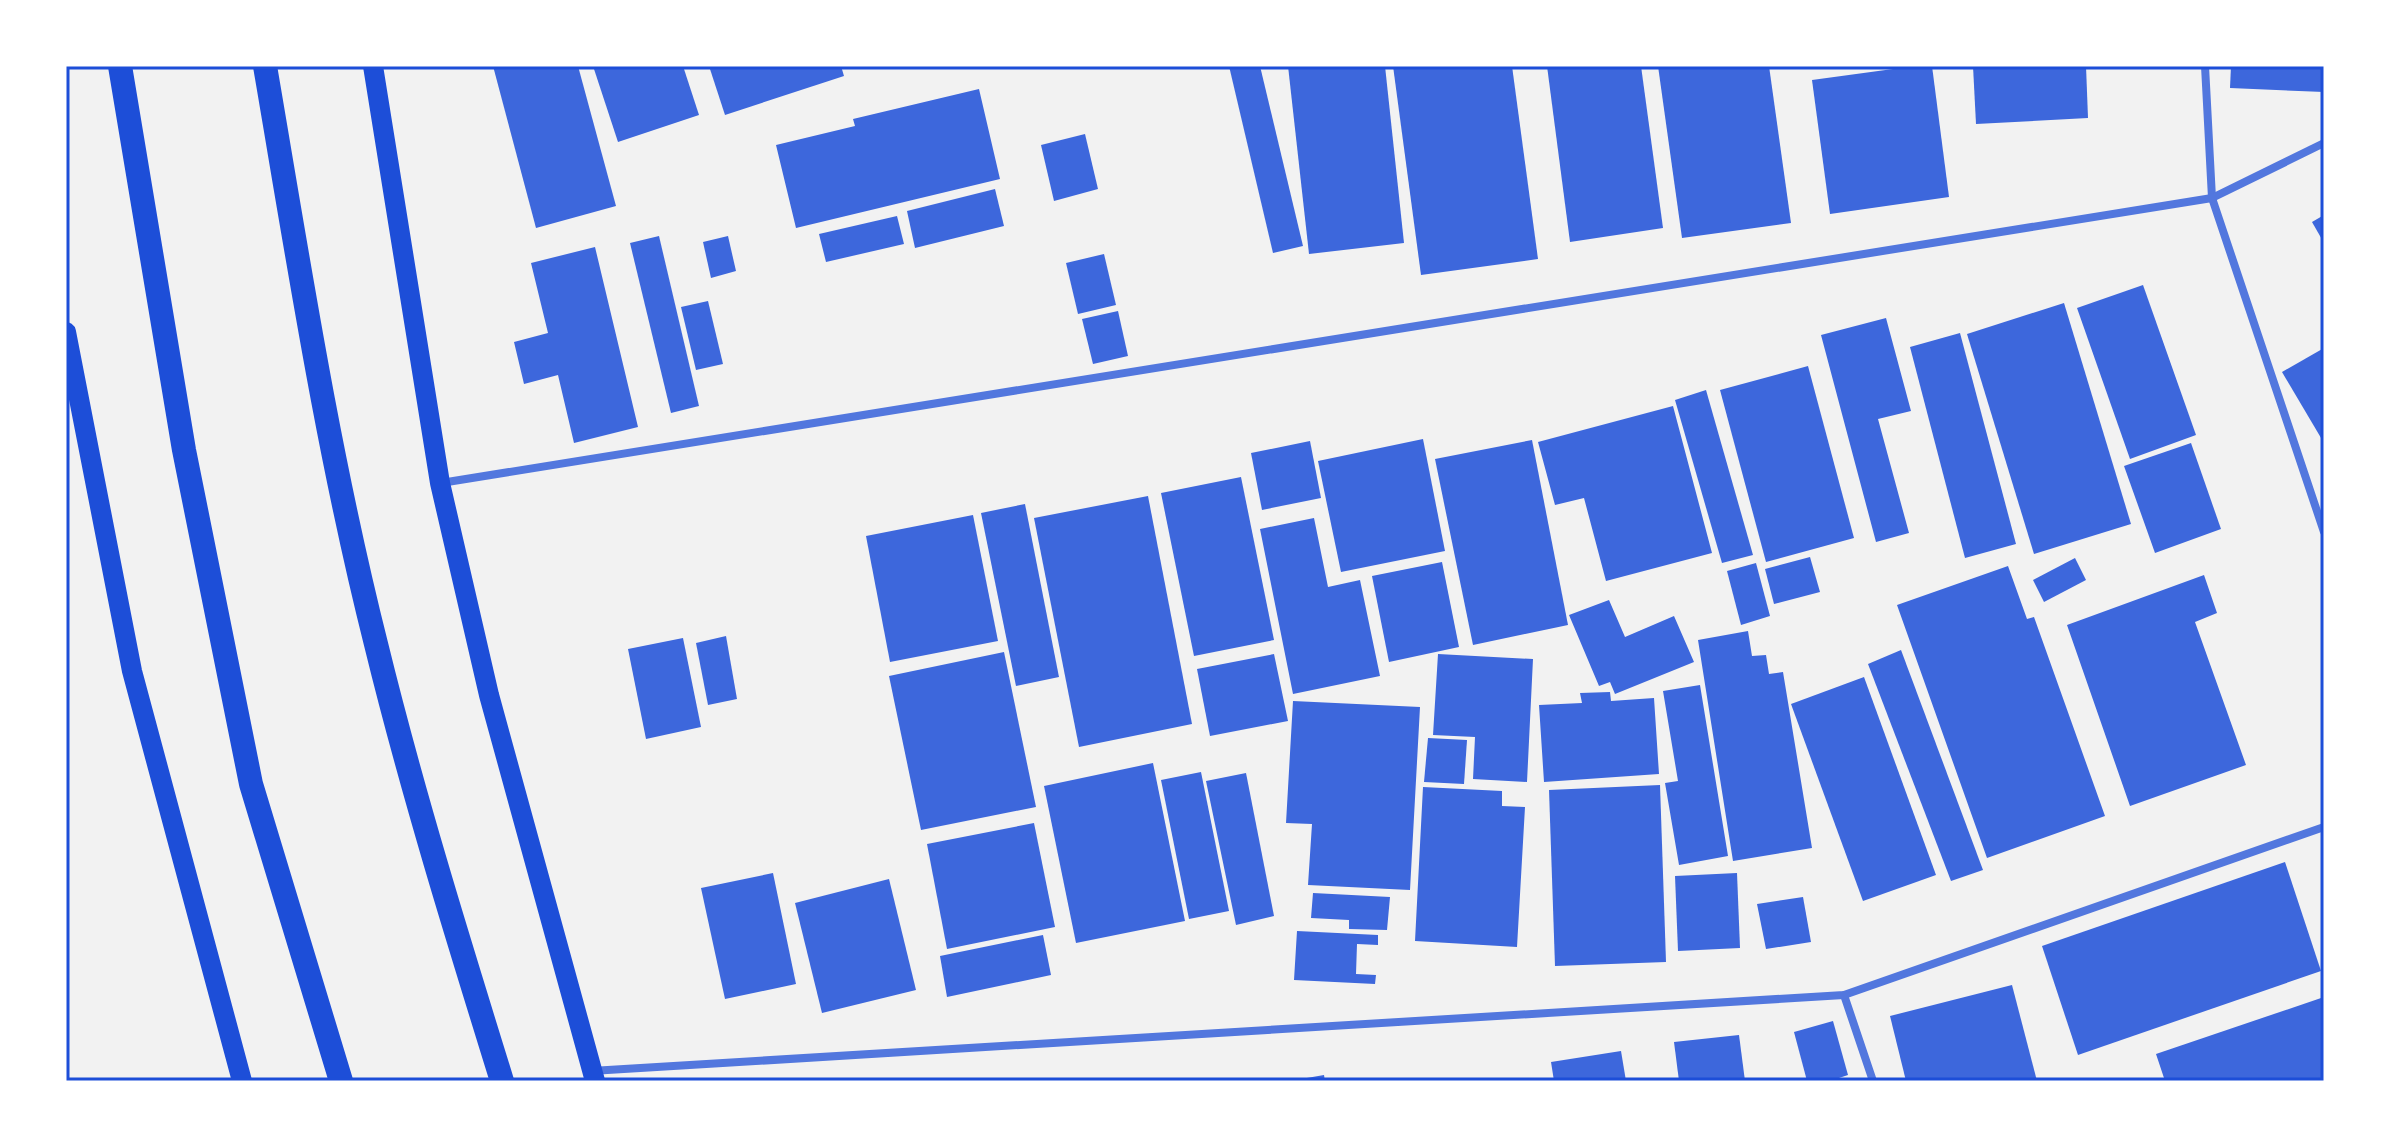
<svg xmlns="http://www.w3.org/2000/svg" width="2390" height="1147" viewBox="0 0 2390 1147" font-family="'Nunito Sans',sans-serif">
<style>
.building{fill:#3d67dc}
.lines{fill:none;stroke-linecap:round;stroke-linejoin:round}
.minor{stroke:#5277de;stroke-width:8}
.primary{stroke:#1d4ed8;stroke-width:20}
.motorway{stroke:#1d4ed8;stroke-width:24}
.neatline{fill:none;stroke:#1d4ed8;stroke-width:3}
</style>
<rect width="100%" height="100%" fill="#f2f2f2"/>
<g class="building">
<path d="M493 66H578L616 206 536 228Z"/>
<path d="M593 66H683L699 115 618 142Z"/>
<path d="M709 66H841L844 76 725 115Z"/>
<path d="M1229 66H1260L1303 246 1273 253Z"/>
<path d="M1288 66H1385L1404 243 1309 254Z"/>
<path d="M1393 66H1512L1538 259 1421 275Z"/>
<path d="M1547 66H1641L1663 228 1570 242Z"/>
<path d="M1658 66H1769L1791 223 1682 238Z"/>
<path d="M1915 66H1932L1949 197 1830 214 1812 80Z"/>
<path d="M1973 66H2086L2088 118 1976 124Z"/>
<path d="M2231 66H2324V92L2230 88Z"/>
<path d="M979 89 1000 179 796 228 776 145 855 126 853 119Z"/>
<path d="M1085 134 1098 189 1054 201 1041 145Z"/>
<path d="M995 189 1004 226 915 248 907 211Z"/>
<path d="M2324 215V243L2312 222Z"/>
<path d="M897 216 904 244 826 262 819 234Z"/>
<path d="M659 236 699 406 671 413 630 243Z"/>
<path d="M728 236 736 271 711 278 703 242Z"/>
<path d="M595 247 638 427 574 443 558 375 524 384 514 342 548 333 531 263Z"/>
<path d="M1104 254 1116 305 1078 314 1066 263Z"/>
<path d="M2143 285 2196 435 2130 459 2077 308Z"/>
<path d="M708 301 723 364 696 370 681 307Z"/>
<path d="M2064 303 2131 524 2034 554 1967 334Z"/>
<path d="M1118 311 1128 356 1093 364 1082 319Z"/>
<path d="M1886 318 1911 411 1878 419 1909 533 1876 542 1821 335Z"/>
<path d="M1960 333 2016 544 1965 558 1910 347Z"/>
<path d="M2324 348V443L2282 372Z"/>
<path d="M1808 366 1854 538 1766 562 1720 390Z"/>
<path d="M1706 390 1753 555 1722 563 1675 400Z"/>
<path d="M1673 406 1712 553 1606 581 1584 498 1555 505 1538 442Z"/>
<path d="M1423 439 1445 551 1341 572 1318 461Z"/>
<path d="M1532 440 1568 625 1473 645 1435 459Z"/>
<path d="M1310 441 1321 498 1262 510 1251 453Z"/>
<path d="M2191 443 2221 529 2155 553 2124 466Z"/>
<path d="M1241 477 1274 640 1194 656 1161 493Z"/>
<path d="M1148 496 1192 724 1079 747 1034 518Z"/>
<path d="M1025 504 1059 677 1016 686 981 513Z"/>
<path d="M973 515 998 641 890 662 866 536Z"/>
<path d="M1314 518 1328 587 1360 580 1380 676 1293 694 1260 529Z"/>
<path d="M1810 557 1820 592 1774 604 1765 569Z"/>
<path d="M2075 558 2086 580 2044 602 2033 580Z"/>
<path d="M1442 562 1459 647 1389 662 1372 576Z"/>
<path d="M1756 563 1770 616 1741 625 1727 571Z"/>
<path d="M2008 566 2027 619 2034 617 2105 816 1987 858 1897 605Z"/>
<path d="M2204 575 2217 613 2195 622 2246 765 2130 806 2067 625Z"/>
<path d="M1609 600 1625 637 1674 616 1694 662 1615 694 1610 682 1599 686 1569 615Z"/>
<path d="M1748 631 1752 656 1766 655 1769 674 1783 672 1812 848 1733 861 1698 640Z"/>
<path d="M726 636 737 699 708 705 696 643Z"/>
<path d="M683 638 701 727 646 739 628 649Z"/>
<path d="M1901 650 1983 870 1951 881 1868 664Z"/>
<path d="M1004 652 1036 807 921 830 889 676Z"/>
<path d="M1274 654 1288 721 1210 736 1197 669Z"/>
<path d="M1438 654 1533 659 1527 782 1473 779 1475 737 1433 735Z"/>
<path d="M1864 677 1936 875 1863 901 1791 704Z"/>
<path d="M1700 685 1728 856 1679 865 1665 783 1678 781 1663 691Z"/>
<path d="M1610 692 1611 701 1654 698 1659 774 1544 782 1539 705 1582 703 1580 693Z"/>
<path d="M1293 701 1420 707 1410 890 1308 885 1312 824 1286 823Z"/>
<path d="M1428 738 1467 740 1464 784 1424 782Z"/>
<path d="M1153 763 1185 921 1076 943 1044 786Z"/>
<path d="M1201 772 1229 911 1189 919 1161 780Z"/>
<path d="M1246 773 1274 916 1236 925 1206 781Z"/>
<path d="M1660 785 1666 962 1555 966 1549 790Z"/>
<path d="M1423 787 1502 791V806L1525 807 1517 947 1415 941Z"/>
<path d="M1034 823 1055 927 947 949 927 844Z"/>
<path d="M2285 862 2321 971 2078 1055 2042 946Z"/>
<path d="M773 873 796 984 725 999 701 888Z"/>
<path d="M1737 873 1740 948 1678 951 1675 876Z"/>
<path d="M889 879 916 990 822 1013 795 903Z"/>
<path d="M1313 893 1390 897 1387 930 1349 929V920L1311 918Z"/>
<path d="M1803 897 1811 942 1766 949 1757 904Z"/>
<path d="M1297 931 1378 935V945L1357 944 1356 974 1376 975 1375 984 1294 980Z"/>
<path d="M1043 935 1051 975 947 997 940 956Z"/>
<path d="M2012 985 2037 1081H1906L1890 1016Z"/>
<path d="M2324 997V1081H2165L2156 1054Z"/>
<path d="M1833 1021 1848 1075 1830 1081H1807L1794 1032Z"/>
<path d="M1739 1035 1745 1081H1679L1674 1042Z"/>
<path d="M1621 1051 1626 1081H1554L1551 1062Z"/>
<path d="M1324 1075 1325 1081H1301V1079Z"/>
</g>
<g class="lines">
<g class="minor">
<path d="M2205 66 2212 198 2324 532"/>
<path d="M441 483 2212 198 2324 143"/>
<path d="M1844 995 1873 1081"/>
<path d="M591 1071 1844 995 2324 827"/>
</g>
<g class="primary">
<path d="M373 66 440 483 489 695 595 1081"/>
<path d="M66 332 132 671 242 1081"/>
</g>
<g class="motorway">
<path d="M120 66 184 450 251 784 341 1081"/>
<path d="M265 66C298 259 328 454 376 644 412 791 457 936 502 1081"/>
</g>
</g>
<rect width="2390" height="1147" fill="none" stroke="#ffffff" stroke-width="136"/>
<rect x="68" y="68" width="2254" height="1011" class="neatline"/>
</svg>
